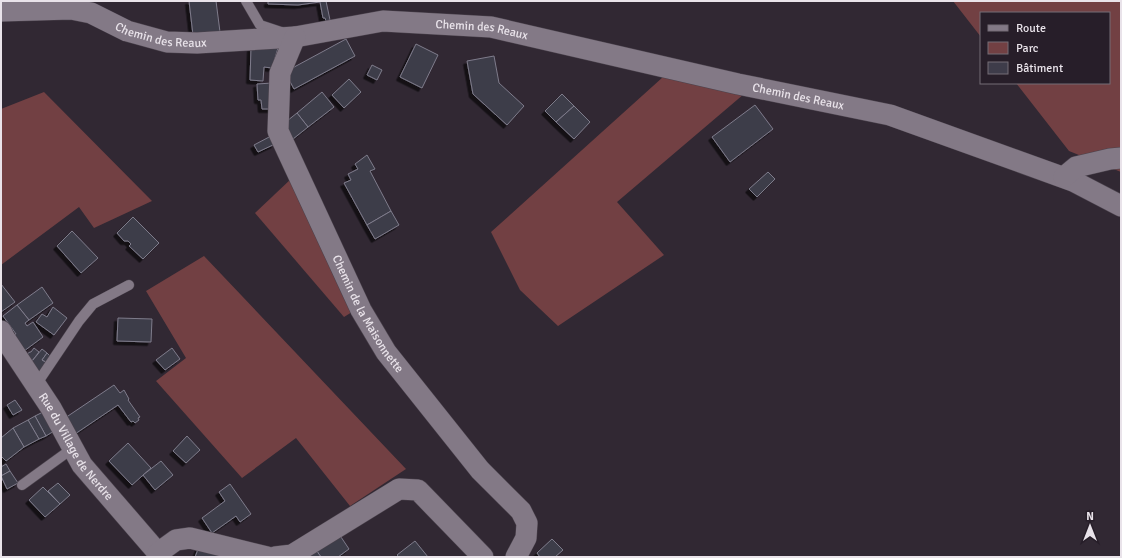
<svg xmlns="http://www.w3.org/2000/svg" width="1122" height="558" viewBox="0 0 1122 558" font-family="Signika,sans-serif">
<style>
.green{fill:#724043}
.building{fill:#3e3c4a;stroke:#7e7c8b;filter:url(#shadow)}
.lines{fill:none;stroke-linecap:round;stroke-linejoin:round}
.service-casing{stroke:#4b434d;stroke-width:11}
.minor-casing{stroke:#4b434d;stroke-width:22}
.service{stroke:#837986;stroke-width:10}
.minor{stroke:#837986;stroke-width:21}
.labels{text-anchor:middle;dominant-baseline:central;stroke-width:3.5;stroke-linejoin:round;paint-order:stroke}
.street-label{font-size:12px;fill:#e9e3ea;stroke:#271e29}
</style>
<defs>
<filter id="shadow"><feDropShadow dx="-3.5" dy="3.5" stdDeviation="0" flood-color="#0009"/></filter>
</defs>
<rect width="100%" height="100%" fill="#312833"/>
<g class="green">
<path d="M953 1H1121V172L1069 151 1016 83H1109V13H981V37Z"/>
<path d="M663 77 744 94 617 202 664 255 558 326 520 290 491 232Z"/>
<path d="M44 92 152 201 94 228 79 207 1 265V109Z"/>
<path d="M292 178 352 312 344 317 255 213Z"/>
<path d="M204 256 406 469 350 506 296 438 242 478 156 381 186 358 146 291Z"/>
</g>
<g class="building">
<path d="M189 1H216L220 32 193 35Z"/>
<path d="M268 1H326L330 20 326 21 325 18H323L320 2 298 5 268 4Z"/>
<path d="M346 39 355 56 294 89 285 72Z"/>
<path d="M416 44 438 55 422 88 400 77Z"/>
<path d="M251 48H278L272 68 264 67 263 81 250 80Z"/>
<path d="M494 56 499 83 524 106 507 125 473 94 467 61Z"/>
<path d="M372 65 382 70 377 80 367 75Z"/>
<path d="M349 79 361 92 344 108 332 95Z"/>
<path d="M272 83 273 109H262L261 100H258L257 84Z"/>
<path d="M322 92 334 107 308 127 297 113Z"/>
<path d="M562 94 574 106 556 122 545 111Z"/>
<path d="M755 105 773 129 730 162 712 137Z"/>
<path d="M574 106 590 122 574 139 556 122Z"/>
<path d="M297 113 308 127 293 139 282 125Z"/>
<path d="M271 136 275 144 258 152 254 145Z"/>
<path d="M367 155 375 169 370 171 391 211 367 225 344 183 351 180 348 174 358 169 355 164Z"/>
<path d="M768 172 775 179 757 197 749 189Z"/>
<path d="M391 211 399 225 375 239 367 225Z"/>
<path d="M133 217 159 243 143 259 129 246 131 244 128 241H124L117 233Z"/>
<path d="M72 231 98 258 81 273 57 246Z"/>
<path d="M1 284 15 302 1 312Z"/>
<path d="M42 287 53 303 29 320 17 305Z"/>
<path d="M17 305 29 320 25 323 27 326 33 322 43 337 20 354 9 339 16 334 3 316Z"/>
<path d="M53 307 67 318 54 335 36 322 42 314 47 317Z"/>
<path d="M118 318 152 319 151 342 117 341Z"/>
<path d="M34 348 39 352 28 366 22 357 30 352H31Z"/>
<path d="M172 348 180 359 165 370 156 360Z"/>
<path d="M42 349 47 353 42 360 46 362 36 377 28 366Z"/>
<path d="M47 353 50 356 46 362 42 360Z"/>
<path d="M114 385 120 393 124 390 129 399 128 400 140 417 138 418 139 420 135 423 133 421 131 422 118 405 75 434 65 418Z"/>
<path d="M15 400 22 410 13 415 7 405Z"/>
<path d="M45 411 54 431 46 436 35 416Z"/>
<path d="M35 416 46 436 39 439 28 420Z"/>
<path d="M28 420 39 439 24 447 13 428Z"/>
<path d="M13 428 24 447 6 461 1 456V438Z"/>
<path d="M187 436 200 450 186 463 173 451Z"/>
<path d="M128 443 151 468 132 485 109 461Z"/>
<path d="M161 461 173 475 155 490 143 475Z"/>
<path d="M6 464 10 471 1 476V467Z"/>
<path d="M10 471 18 483 7 489 1 476Z"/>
<path d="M58 483 70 495 60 504 48 491Z"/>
<path d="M230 484 251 514 240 522 236 516 212 533 202 518 225 501 219 492Z"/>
<path d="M43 487 60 504 45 517 29 500Z"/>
<path d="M337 531 349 549 338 557H321L314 547Z"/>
<path d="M552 539 563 550 555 557H540L537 553Z"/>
<path d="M415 541 428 557H399L397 555Z"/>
<path d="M199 547 220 554 218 557H195Z"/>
<path d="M314 547 321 557H299Z"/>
</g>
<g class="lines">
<g class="service-casing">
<g id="service">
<path d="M246 1 260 25 281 32"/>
<path d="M36 385 79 321 93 304 129 285"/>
<path d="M22 485 73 448"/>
</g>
</g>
<g class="minor-casing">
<g id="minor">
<path id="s1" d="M1 11 71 9 91 13 127 31 167 42 197 43 295 37 383 21 491 27 738 84 890 115 1073 181 1121 206"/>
<path id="s2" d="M295 37 280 73 278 131 361 310 386 352 480 470 521 511 527 523 526 538 516 557"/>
<path d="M1064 177 1076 167 1110 159 1121 158"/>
<path id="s3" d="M1 331 4 337 51 408 82 465 158 553 159 557"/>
<path d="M158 553 176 540 190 538 267 557"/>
<path d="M275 557 292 555 399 489 418 490 483 557"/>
</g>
</g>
<use href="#service" class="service"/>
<use href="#minor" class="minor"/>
</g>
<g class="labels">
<g class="street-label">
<text stroke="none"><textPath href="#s1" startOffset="489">Chemin des Reaux</textPath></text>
<text stroke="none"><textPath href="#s1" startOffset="165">Chemin des Reaux</textPath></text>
<text stroke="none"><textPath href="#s1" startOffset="813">Chemin des Reaux</textPath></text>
<text stroke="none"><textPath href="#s2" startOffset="301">Chemin de la Maisonnette</textPath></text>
<text stroke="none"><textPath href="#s3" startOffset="138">Rue du Village de Nerdre</textPath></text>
</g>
</g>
<rect width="1122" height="558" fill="none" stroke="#e9e3ea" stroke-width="4"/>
<rect x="980" y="12" width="130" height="72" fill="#271e29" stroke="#756d76"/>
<rect x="988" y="25" width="20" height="6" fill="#837986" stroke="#756d76"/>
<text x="1016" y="32" font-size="12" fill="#e9e3ea">Route</text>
<rect x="988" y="42" width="20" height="12" fill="#724043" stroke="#756d76"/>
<text x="1016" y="52" font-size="12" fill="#e9e3ea">Parc</text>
<rect x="988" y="62" width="20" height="12" fill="#3e3c4a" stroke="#756d76"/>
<text x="1016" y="72" font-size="12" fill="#e9e3ea">Bâtiment</text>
<g transform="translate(1090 526)" stroke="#271e29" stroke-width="3" paint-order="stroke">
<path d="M0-3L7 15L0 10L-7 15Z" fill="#e9e3ea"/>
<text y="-6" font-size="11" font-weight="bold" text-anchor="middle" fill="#e9e3ea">N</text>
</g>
</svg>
